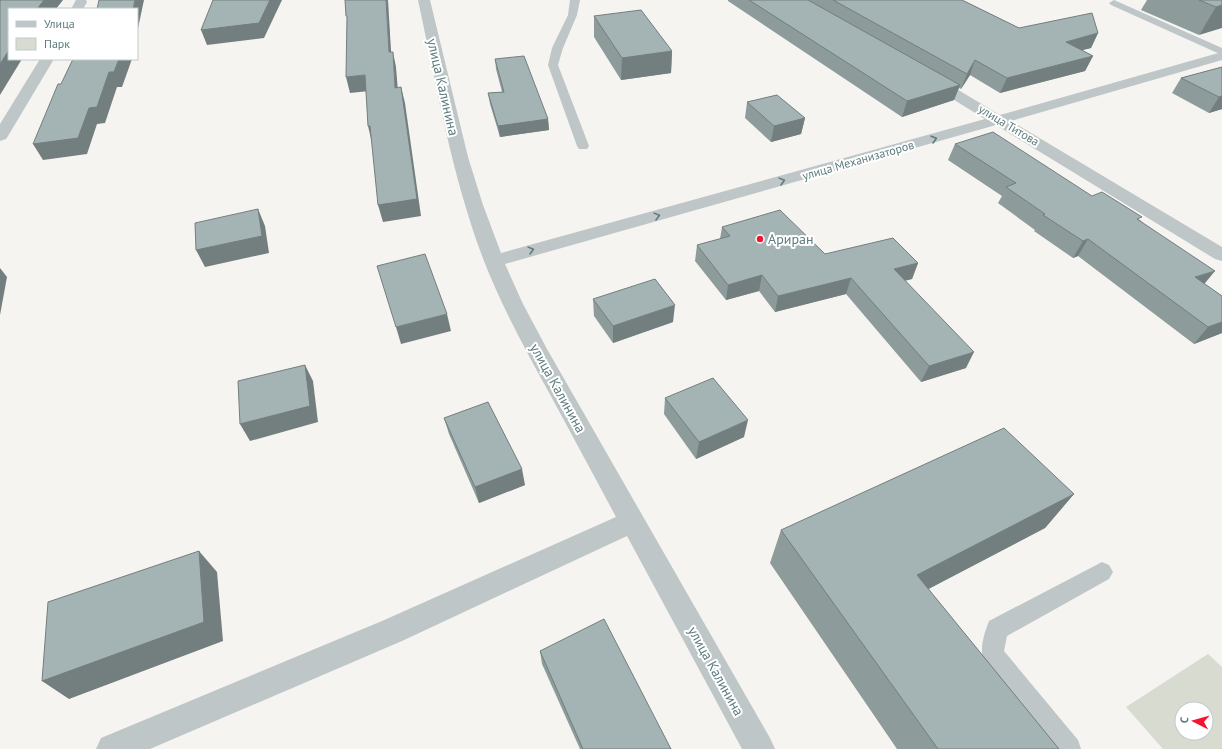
<svg xmlns="http://www.w3.org/2000/svg" width="1222" height="749" viewBox="0 0 1222 749" font-family="'PT Sans',sans-serif">
<style>
.green{fill:#d8dbd0;fill-rule:evenodd}
.lines{fill:none;stroke-linecap:round;stroke-linejoin:round}
.lane{fill:#bec6c7;fill-rule:evenodd}
.street{fill:#bec6c7;fill-rule:evenodd}
.wall{fill:#8d9b9b}
.shaded-wall{fill:#737e7e}
.building{fill:#a4b4b4;stroke:#737e7e}
.oneway{stroke:#5e7c7f}
.poi-dot{fill:#f21633;stroke:#fff;stroke-width:1.5}
.labels{text-anchor:middle;dominant-baseline:central;stroke-width:4;stroke-linejoin:round;paint-order:stroke}
.far-street-label{font-size:12px;fill:#5e7c7f;stroke:#fff}
.street-label{font-size:14px;fill:#5e7c7f;stroke:#fff}
.poi-label{font-size:14px;fill:#5e7c7f;stroke:#fff;text-anchor:start}
</style>
<rect width="100%" height="100%" fill="#f6f4f1"/>
<path class="green" d="M1208 654 1222 667V749H1163L1126 707ZM1182 709H1206V733H1182Z"/>
<g class="lines">
<g class="lane">
<path d="M570 0H580L577 15 563 48 558 65 589 146 587 149H579L577 146 548 65 552 48 568 15Z"/>
<path d="M1114 0 1222 48V55L1111 5 1109 3Z"/>
<path d="M1102 562 1109 565 1113 572 1109 579 1007 636 1004 651 1078 740 1081 749H1053L984 662C979 649 984 634 989 621Z"/>
</g>
<g class="street">
<path d="M76 0H86L87 2 83 9H71Z"/>
<path d="M418 0H430L468 157 483 205 501 253 985 119 925 82 923 79 925 76 930 75 935 76 1000 115 1222 52V60L1011 121 1222 247V261L1215 259 996 125 505 264 523 304 547 349 770 738 775 749H742L627 536 402 641 150 749H96L101 738 382 621 616 517C593 474 570 431 547 389 524 347 501 305 484 261 452 177 437 88 418 0Z"/>
<path d="M40 59H54L8 136 6 139 0 141V124Z"/>
</g>
</g>
<g class="wall">
<path d="M728 0H962L1019 28 1098 33 1091 48 1082 50 1093 56 1085 71 1000 93 970 75 961 89 959 88 954 100 902 117 728 1Z"/>
<path d="M1147 0H1222L1199 35 1141 10Z"/>
<path d="M594 16 672 51 671 73 621 80 594 37Z"/>
<path d="M495 59 548 119 549 130 500 137 490 104 488 93 502 92 496 69Z"/>
<path d="M1222 67V109L1209 113 1172 93 1181 78Z"/>
<path d="M747 102 805 118 801 134 771 142 745 118Z"/>
<path d="M955 144 1092 196 1140 220 1204 284 1222 296V333L1194 344 1078 256 1073 258 1034 231 1035 230 998 203 1002 196 948 160Z"/>
<path d="M722 227 825 254 918 263 912 279 905 280 966 368 921 382 846 294 775 312 759 291 726 300 695 261 697 245 720 239Z"/>
<path d="M593 299 673 322 613 343 594 316Z"/>
<path d="M665 398 744 437 696 459 664 414Z"/>
<path d="M444 418 525 485 479 503 449 434Z"/>
<path d="M1074 494 1045 528 928 589 1059 749H897L770 563 781 530Z"/>
<path d="M540 651 671 749H580L542 664Z"/>
</g>
<g class="shaded-wall">
<path d="M44 0H63L56 9H37Z"/>
<path d="M135 0H144L137 33V9H133Z"/>
<path d="M270 0H282L264 38 207 45 201 30Z"/>
<path d="M386 0H388L392 67 389 52Z"/>
<path d="M1222 5V28L1199 35 1216 7Z"/>
<path d="M1098 33 1091 48 1059 56 1066 42Z"/>
<path d="M9 50V59H22L0 95V64Z"/>
<path d="M672 51 671 73 621 80 622 58Z"/>
<path d="M393 52 396 67 399 104 395 88Z"/>
<path d="M1093 56 1085 71 1000 93 1007 78Z"/>
<path d="M119 59H132L122 87H117L105 123 97 124 87 154 43 160 33 144 89 108 109 72Z"/>
<path d="M975 60 970 75 961 89 967 74Z"/>
<path d="M365 75 369 91 350 93 346 77Z"/>
<path d="M960 85 954 100 902 117 907 101Z"/>
<path d="M401 87 405 103 421 216 383 222 378 205Z"/>
<path d="M1222 96V109L1209 113 1219 97Z"/>
<path d="M805 118 801 134 771 142 774 126Z"/>
<path d="M548 119 549 130 500 137 498 126Z"/>
<path d="M368 126H370L372 143Z"/>
<path d="M258 209 265 226 269 253 205 267 196 250Z"/>
<path d="M1088 239 1078 256 1073 258 1083 241Z"/>
<path d="M918 263 912 279 889 285 894 269Z"/>
<path d="M0 268 7 277 0 315Z"/>
<path d="M1215 271 1201 288 1195 277Z"/>
<path d="M762 275 759 291 726 300 728 285Z"/>
<path d="M851 278 846 294 775 312 778 296Z"/>
<path d="M675 305 673 322 613 343V326Z"/>
<path d="M447 314 451 331 401 344 396 327Z"/>
<path d="M1222 322V333L1194 344 1208 327Z"/>
<path d="M974 352 966 368 921 382 929 366Z"/>
<path d="M305 365 313 381 318 422 250 441 240 424Z"/>
<path d="M748 420 744 437 696 459 699 442Z"/>
<path d="M522 469 525 485 479 503 475 487Z"/>
<path d="M1074 494 1045 528 896 606 917 575Z"/>
<path d="M199 551 217 572 223 641 69 699 42 681Z"/>
</g>
<g class="building">
<path d="M1 0H44L37 9H9V50L0 64V1Z"/>
<path d="M99 0H135L133 9H97Z"/>
<path d="M213 0H270L259 23 201 30Z"/>
<path d="M345 0H386L389 52H393L395 88 401 87 417 199 378 205 370 126H368L365 75 346 77 347 16H346Z"/>
<path d="M749 0H808L960 85 907 101Z"/>
<path d="M833 0H962L1019 28 1092 13 1098 33 1066 42 1093 56 1007 78 975 60 967 74Z"/>
<path d="M1199 0H1222V5L1216 7Z"/>
<path d="M641 10 672 51 622 58 594 16Z"/>
<path d="M524 56 548 119 498 126 488 93 504 92 495 59Z"/>
<path d="M73 59H119L114 72H109L97 107 89 108 78 138 33 144 58 84H61Z"/>
<path d="M1222 67V96L1219 97 1181 78Z"/>
<path d="M777 95 805 118 774 126 747 102Z"/>
<path d="M993 132 1092 196 1102 192 1142 217 1137 219 1215 271 1195 277 1222 296V322L1208 327 1088 239 1083 241 1043 215 1045 214 1006 187 1016 183 955 144Z"/>
<path d="M258 209 262 236 196 250 195 223Z"/>
<path d="M780 210 825 254 893 238 918 263 894 269 974 352 929 366 851 278 778 296 762 275 728 285 697 245 730 236 722 227Z"/>
<path d="M425 254 447 314 396 327 377 266Z"/>
<path d="M655 279 675 305 613 326 593 299Z"/>
<path d="M305 365 310 406 240 424 238 381Z"/>
<path d="M713 378 748 420 699 442 665 398Z"/>
<path d="M488 402 522 469 475 487 444 418Z"/>
<path d="M1004 428 1074 494 917 575 1059 749H938L781 530Z"/>
<path d="M199 551 204 622 42 681 48 602Z"/>
<path d="M604 619 671 749H583L540 651Z"/>
</g>
<defs><path id="oneway-chevron" d="M-2-3.5L2.5 0L-2 3.5" fill="none" stroke-width="1.6" stroke-linecap="round" stroke-linejoin="round"/></defs>
<g class="oneway">
<use href="#oneway-chevron" transform="translate(934 139) rotate(-16)"/>
<use href="#oneway-chevron" transform="translate(782 181) rotate(-15)"/>
<use href="#oneway-chevron" transform="translate(657 216) rotate(-15)"/>
<use href="#oneway-chevron" transform="translate(531 250) rotate(-15)"/>
</g>
<circle class="poi-dot" cx="760" cy="239" r="4"/>
<g class="labels">
<g class="far-street-label">
<text transform="translate(1009 125) rotate(31)">улица Титова</text>
<text transform="translate(858 160) rotate(-16)">улица Механизаторов</text>
</g>
<g class="street-label">
<text transform="translate(443 87) rotate(77)">улица Калинина</text>
<text transform="translate(558 388) rotate(61)">улица Калинина</text>
<text transform="translate(716 671) rotate(61)">улица Калинина</text>
</g>
<g class="poi-label">
<text x="768" y="239">Ариран</text>
</g>
</g>
<rect x="8" y="8" width="130" height="52" fill="#ffffff" stroke="#bfcbcc"/>
<rect x="16" y="21" width="20" height="6" fill="#bec6c7" stroke="#bfcbcc"/>
<text x="44" y="28" font-size="12" fill="#5e7c7f">Улица</text>
<rect x="16" y="38" width="20" height="12" fill="#d8dbd0" stroke="#bfcbcc"/>
<text x="44" y="48" font-size="12" fill="#5e7c7f">Парк</text>
<g transform="translate(1194 721) rotate(276)"><circle r="19" fill="#ffffff" stroke="#bfcbcc"/>
<path d="M0-3L7 15L0 10L-7 15Z" fill="#f21633"/>
<text y="-6" font-size="11" font-weight="bold" text-anchor="middle" fill="#5e7c7f">С</text>
</g>
</svg>
